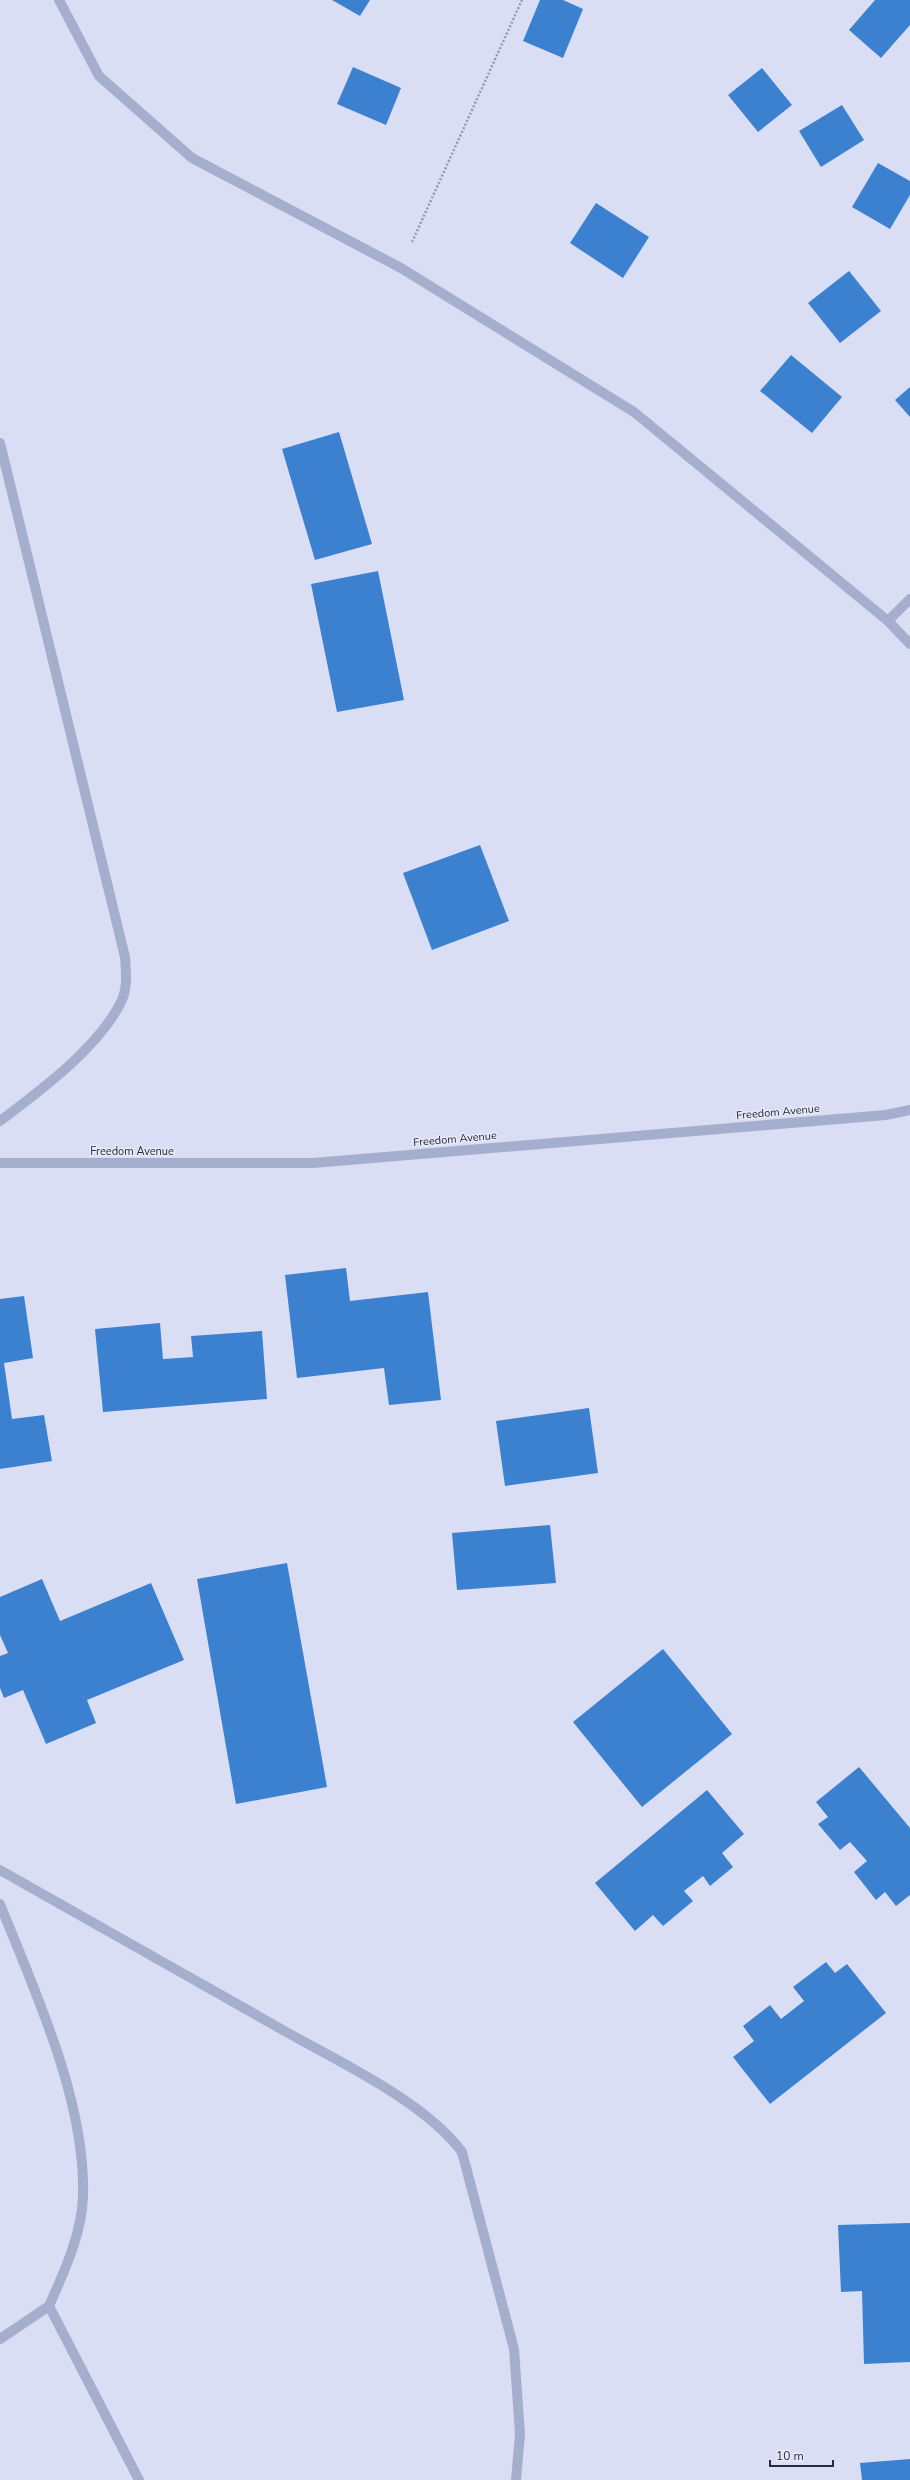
<svg xmlns="http://www.w3.org/2000/svg" width="910" height="2480" viewBox="0 0 910 2480" font-family="'Nunito Sans',sans-serif">
<style>
.building{fill:#3c81d0}
.lines{fill:none;stroke-linecap:round;stroke-linejoin:round}
.path{stroke:#8f9ab9;stroke-width:2.5;stroke-dasharray:2 2;stroke-linecap:butt}
.minor{stroke:#a5afcd;stroke-width:10}
.tertiary{stroke:#a5afcd;stroke-width:10}
.labels{text-anchor:middle;dominant-baseline:central;stroke-width:3;stroke-linejoin:round;paint-order:stroke}
.street-label{font-size:11px;fill:#272d38;stroke:#e6eafb}
</style>
<rect width="100%" height="100%" fill="#dadef4"/>
<g class="building">
<path d="M332 0H370L360 16Z"/>
<path d="M540 0H563L583 9 563 58 523 41Z"/>
<path d="M875 0H910V25L881 58 849 30Z"/>
<path d="M353 67 401 88 386 125 337 104Z"/>
<path d="M762 68 792 105 758 132 728 95Z"/>
<path d="M842 105 864 140 821 167 799 131Z"/>
<path d="M878 163 910 181V195L890 229 852 207Z"/>
<path d="M596 203 649 237 623 278 570 243Z"/>
<path d="M849 271 881 311 840 343 808 303Z"/>
<path d="M791 355 842 397 812 433 760 391Z"/>
<path d="M910 387V417L895 400Z"/>
<path d="M339 432 372 544 315 560 282 449Z"/>
<path d="M378 571 404 700 337 712 311 584Z"/>
<path d="M480 845 509 921 432 950 403 873Z"/>
<path d="M346 1268 350 1301 428 1292 441 1400 389 1405 384 1368 297 1378 285 1275Z"/>
<path d="M24 1296 33 1358 4 1363 12 1419 44 1415 52 1461 0 1469V1299Z"/>
<path d="M160 1323 163 1359 193 1357 191 1336 262 1331 267 1399 103 1412 95 1329Z"/>
<path d="M589 1408 598 1473 505 1486 496 1421Z"/>
<path d="M550 1525 556 1583 457 1590 452 1533Z"/>
<path d="M287 1563 327 1787 236 1804 197 1579Z"/>
<path d="M42 1579 60 1621 151 1583 184 1660 87 1700 96 1723 46 1744 23 1690 4 1698 0 1688V1656L8 1653 0 1635V1597Z"/>
<path d="M663 1649 732 1734 642 1807 573 1722Z"/>
<path d="M859 1767 910 1828V1895L896 1906 885 1892 876 1900 854 1872 867 1861 850 1842 840 1850 818 1824 828 1817 816 1802Z"/>
<path d="M707 1790 744 1834 722 1853 733 1867 710 1886 703 1876 684 1891 693 1901 663 1926 653 1915 635 1931 595 1883Z"/>
<path d="M826 1962 835 1973 847 1964 886 2013 770 2104 733 2057 754 2041 743 2026 770 2005 781 2019 804 2001 793 1987Z"/>
<path d="M910 2223V2362L864 2364 862 2291 841 2292 838 2225Z"/>
<path d="M910 2459V2480H862L860 2463Z"/>
</g>
<g class="lines">
<path class="path" d="M412 242 522 0"/>
<g class="minor">
<path d="M0 443 125 957C126 972 128 988 121 1002 99 1047 40 1091 0 1121"/>
<path d="M888 621 910 599"/>
<path d="M0 1163H313L886 1115 910 1110"/>
<path d="M0 1870C94 1923 187 1976 281 2029 337 2061 423 2100 462 2152L514 2349 520 2434 516 2480"/>
<path d="M0 1904C35 1992 86 2101 83 2196 82 2234 64 2272 49 2306L139 2480"/>
<path d="M0 2339 49 2306"/>
</g>
<path class="tertiary" d="M59 0 99 76 192 158 401 268 634 412 888 621 910 644"/>
</g>
<g class="labels">
<g class="street-label">
<text transform="translate(778 1112) rotate(-5)">Freedom Avenue</text>
<text transform="translate(455 1139) rotate(-5)">Freedom Avenue</text>
<text x="132" y="1151">Freedom Avenue</text>
</g>
</g>
<path d="M770 2460v6h63v-6" fill="none" stroke="#272d38" stroke-width="2"/>
<text x="776" y="2460" font-size="12" fill="#272d38" stroke="#e6eafb" stroke-width="3" paint-order="stroke">10 m</text>
</svg>
